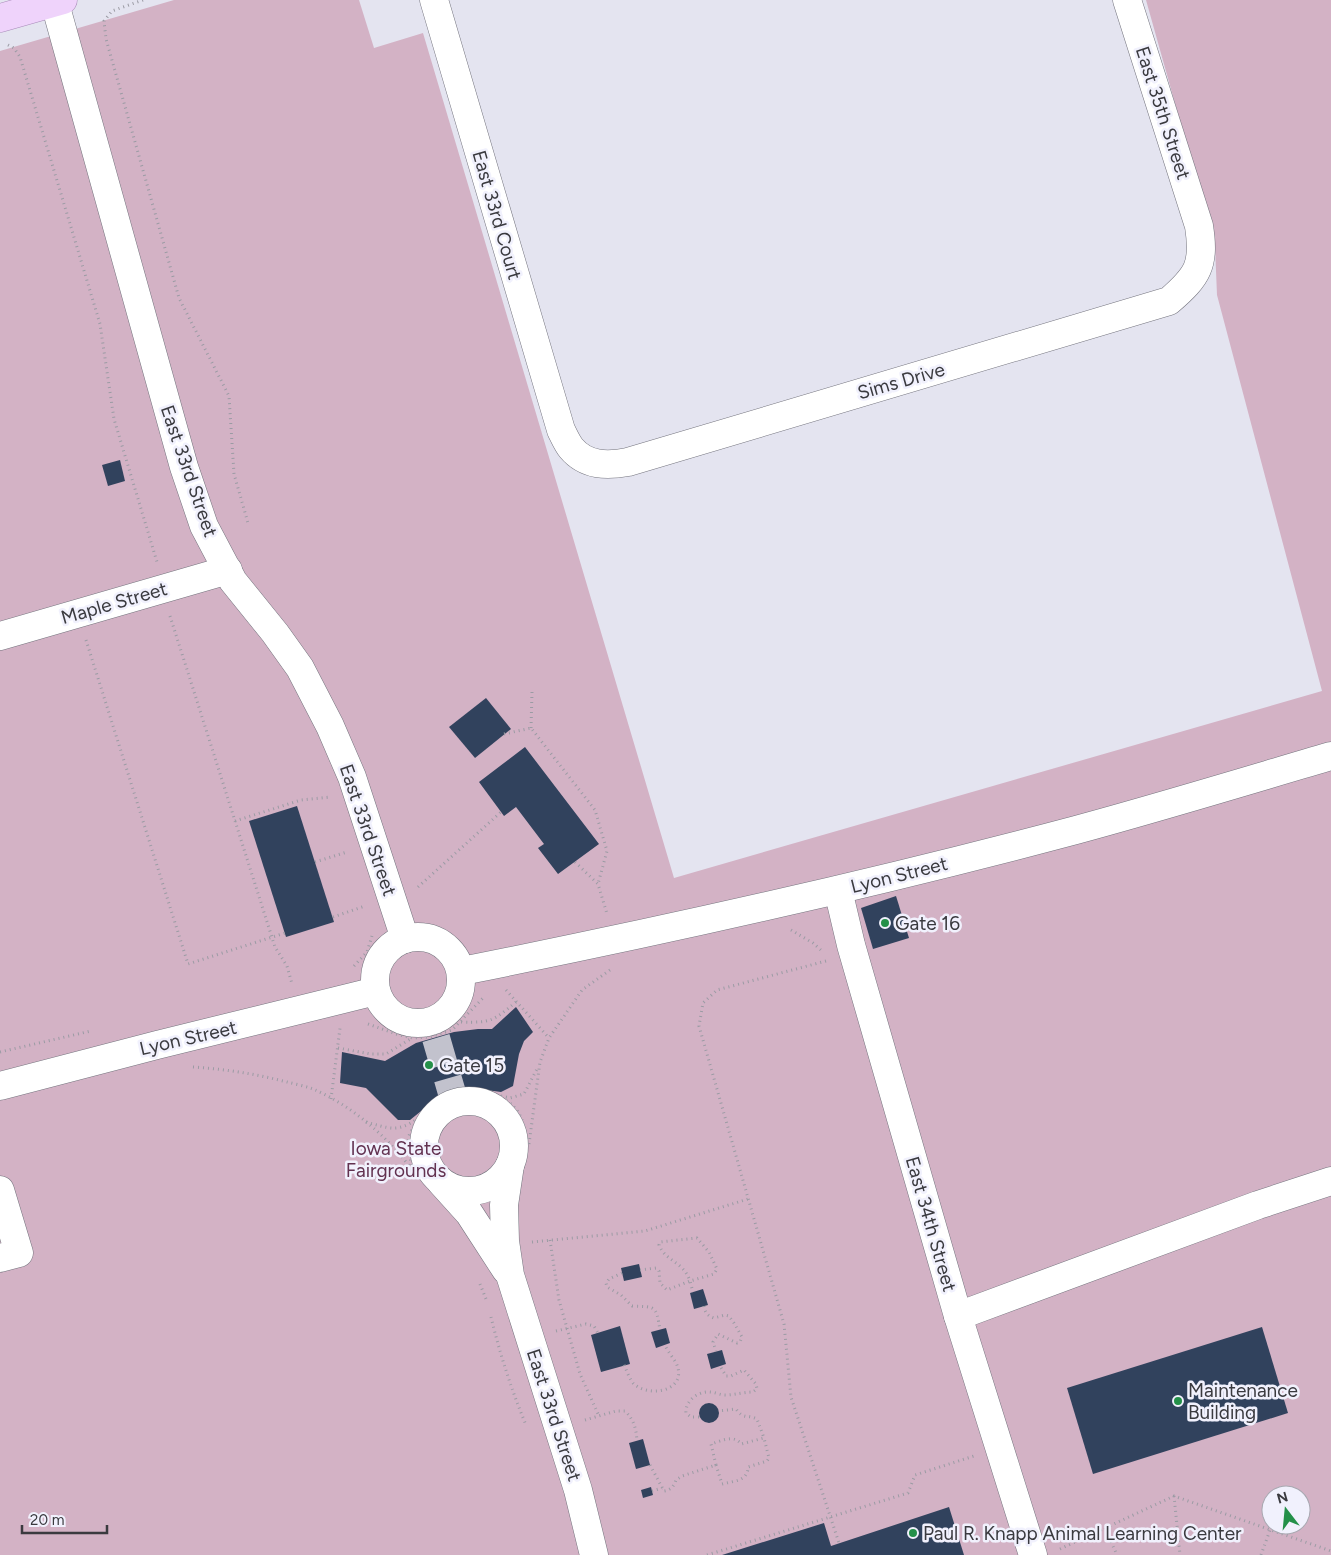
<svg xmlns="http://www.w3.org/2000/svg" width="1331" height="1555" viewBox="0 0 1331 1555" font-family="Figtree,sans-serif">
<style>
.green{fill:#d3b2c5;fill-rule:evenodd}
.building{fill:#31425d}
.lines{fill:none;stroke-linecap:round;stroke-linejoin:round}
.minor-tunnel{stroke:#c2c2cd;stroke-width:28;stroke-dasharray:28 14;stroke-linecap:butt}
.minor-casing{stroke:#74747e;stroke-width:29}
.major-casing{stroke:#a88ab8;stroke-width:29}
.path{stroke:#9b9ba4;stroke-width:3;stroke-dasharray:1 4;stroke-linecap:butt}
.minor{stroke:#fff;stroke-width:28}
.major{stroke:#efd3fb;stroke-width:28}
.poi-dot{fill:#249049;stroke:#f1f1fd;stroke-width:2}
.labels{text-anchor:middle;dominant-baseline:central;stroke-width:5;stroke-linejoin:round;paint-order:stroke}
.street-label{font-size:19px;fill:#3a3a3f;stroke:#f1f1fd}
.poi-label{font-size:19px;fill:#3a3a3f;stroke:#f1f1fd;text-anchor:start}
.park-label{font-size:19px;fill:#623150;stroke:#f1f1fd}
</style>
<rect width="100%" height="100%" fill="#e4e4f0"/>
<path class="green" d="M174 0H359L374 48 423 33 674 878 1322 691 1217 295 1215 246 1146 0H1331V1555H0V51ZM1271 1495H1301V1525H1271Z"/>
<g class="building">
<path d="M120 460 125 481 108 486 102 465Z"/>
<path d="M486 698 511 729 475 758 449 727Z"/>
<path d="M525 747 599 844 558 874 538 848 544 844 516 807 504 816 479 782Z"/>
<path d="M297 806 334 922 286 937 249 821Z"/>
<path d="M896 896 909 938 873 949 861 908Z"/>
<path d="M516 1007 533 1032 524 1041 519 1054 513 1086 501 1092 479 1089 454 1093 442 1096 431 1103 410 1120H398L366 1088 340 1083 342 1052 385 1061 416 1043 454 1032 478 1029H492Z"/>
<path d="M639 1264 642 1277 624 1281 621 1268Z"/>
<path d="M703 1289 708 1305 694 1309 690 1293Z"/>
<path d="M620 1326 630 1364 601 1372 591 1335Z"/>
<path d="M1262 1327 1288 1413 1093 1474 1067 1388Z"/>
<path d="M666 1328 670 1343 656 1348 651 1332Z"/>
<path d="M722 1350 726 1364 711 1369 707 1354Z"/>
<circle cx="709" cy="1413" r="10"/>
<path d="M643 1439 650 1465 636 1469 629 1443Z"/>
<path d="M651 1487 653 1495 643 1498 641 1490Z"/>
<path d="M949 1507 964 1555H722L824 1523 831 1546Z"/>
</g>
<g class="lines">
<path class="minor-tunnel" d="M436 1038 452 1093"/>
<g class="minor-casing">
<g id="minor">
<path d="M54 0 184 467 204 526 233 581 275 633 300 668 330 726 352 777 405 939"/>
<path d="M434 0 561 430C564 436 567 443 571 448 586 466 607 466 628 462L1169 301C1198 276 1205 265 1199 226L1127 0"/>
<path d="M0 636 228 570"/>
<path d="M838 890 851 945 958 1316 1033 1555"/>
<circle cx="418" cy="980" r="43"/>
<path d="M462 971C668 930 873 884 1076 830 1161 807 1246 781 1331 756"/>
<path d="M0 1086 157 1045 376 991"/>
<circle cx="469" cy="1146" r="45"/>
<path d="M510 1165 504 1205 505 1241 510 1275 578 1490 594 1555"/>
<path d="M441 1182 469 1213 506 1270"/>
<path d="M0 1190 19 1253 0 1258"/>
<path d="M958 1316 1258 1205 1331 1181"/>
</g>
</g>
<g class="major-casing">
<path id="major" d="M0 18 63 0"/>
</g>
<g class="path">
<path d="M143 0 112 11 104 21 106 39 179 298 229 396 234 474 248 523"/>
<path d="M8 45 14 48 20 57 100 324 114 419 157 562"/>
<path d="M170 616 275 947 287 966 292 984"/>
<path d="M86 640 188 964 285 933"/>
<path d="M531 728 532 692"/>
<path d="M504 734 531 728 595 810 607 851 598 884"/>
<path d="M235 821 301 800 331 797"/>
<path d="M315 862 347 852"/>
<path d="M575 862 598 884 607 914"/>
<path d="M418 887 501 812"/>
<path d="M333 917 365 906"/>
<path d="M791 930 813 943 823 952"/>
<path d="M826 961 717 990 703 1003 699 1026 784 1324 791 1397 839 1543"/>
<path d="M354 966 367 952 372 936"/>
<path d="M506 990 549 1038"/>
<path d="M461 1022C491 1023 493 1021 516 1002"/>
<path d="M368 1024 399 1035 413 1038 430 1037 452 1030 484 997"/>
<path d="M338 1048 371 1054H386L412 1038"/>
<path d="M0 1052 91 1031"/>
<path d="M193 1067C225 1069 256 1074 287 1082 295 1084 305 1086 313 1089 351 1105 391 1139 415 1174"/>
<path d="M501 1096 510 1098 524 1094 538 1067"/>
<path d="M331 1099 340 1028"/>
<path d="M366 1122C388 1128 397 1133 417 1119"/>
<path d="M529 1144 540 1062 549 1038 582 990 610 970"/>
<path d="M413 1170C410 1159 407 1147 409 1136 410 1132 413 1129 414 1126 431 1096 488 1080 514 1107 523 1116 525 1130 526 1142"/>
<path d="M550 1240 559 1300 580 1374 599 1416"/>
<path d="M532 1242 645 1231 748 1199"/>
<path d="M640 1270 656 1268 659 1271 660 1283 667 1290 690 1281C683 1261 666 1262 659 1245L660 1242 697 1238 709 1252 717 1269 714 1274 690 1281 693 1292"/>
<path d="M622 1273 609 1279 606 1283 607 1287 621 1295 632 1306C656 1307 656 1305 660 1330"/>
<path d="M480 1284 486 1299"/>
<path d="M704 1306C705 1313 708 1316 714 1318L725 1315 729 1316 734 1323 742 1337 740 1342 737 1343 718 1334 713 1342 716 1351"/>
<path d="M491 1317C500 1354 511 1389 526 1425"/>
<path d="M556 1331 586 1324 594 1326 598 1333"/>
<path d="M624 1365C627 1371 629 1378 633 1383 646 1397 684 1393 678 1368 676 1360 668 1353 665 1345"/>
<path d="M699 1417H691L686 1413C685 1401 698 1391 710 1392 715 1392 720 1395 725 1395 735 1395 744 1392 753 1392L757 1389 756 1384 744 1370 731 1376H726L720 1366"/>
<path d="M585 1420 616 1411H625C634 1420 636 1428 637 1441"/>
<path d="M650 1465 664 1491C671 1490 674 1486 676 1480L682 1476 716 1465 711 1444C721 1441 734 1434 741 1444L764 1438 757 1419C747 1414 744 1420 736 1409L718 1411"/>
<path d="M716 1465 722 1484C734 1481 748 1481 748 1467L767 1461 769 1458 764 1438"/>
<path d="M652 1491 662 1488"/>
<path d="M1174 1496 1180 1555"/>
<path d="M1105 1528 1117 1555"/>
<path d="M1060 1549 1174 1496 1331 1551"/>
<path d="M707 1555 908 1493 915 1475 974 1456"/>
<path d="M1261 1555 1270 1530"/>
</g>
<use href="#minor" class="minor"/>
<use href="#major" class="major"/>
</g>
<g class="poi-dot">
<circle cx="885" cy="923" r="5"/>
<circle cx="429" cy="1065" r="5"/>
<circle cx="1178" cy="1401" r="5"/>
<circle cx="913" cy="1533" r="5"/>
</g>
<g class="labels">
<g class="street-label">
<text transform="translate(1163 113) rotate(72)">East 35th Street</text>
<text transform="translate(497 215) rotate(74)">East 33rd Court</text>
<text transform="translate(901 381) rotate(-16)">Sims Drive</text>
<text transform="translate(189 471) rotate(71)">East 33rd Street</text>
<text transform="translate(114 603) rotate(-16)">Maple Street</text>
<text transform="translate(368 830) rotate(71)">East 33rd Street</text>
<text transform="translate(899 875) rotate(-14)">Lyon Street</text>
<text transform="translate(188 1038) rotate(-13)">Lyon Street</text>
<text transform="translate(931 1224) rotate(74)">East 34th Street</text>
<text transform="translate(554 1415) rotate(72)">East 33rd Street</text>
</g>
<g class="poi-label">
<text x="895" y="923">Gate 16</text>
<text x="439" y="1065">Gate 15</text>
<text x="1188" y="1390">Maintenance<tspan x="1188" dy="22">Building</tspan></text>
<text x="923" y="1533">Paul R. Knapp Animal Learning Center</text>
</g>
<g class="park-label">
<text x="396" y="1148">Iowa State<tspan x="396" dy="22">Fairgrounds</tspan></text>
</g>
</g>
<g transform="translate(1286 1510) rotate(344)"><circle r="24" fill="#f1f1fd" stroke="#a8a8b1"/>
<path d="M0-4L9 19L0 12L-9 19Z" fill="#249049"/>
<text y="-8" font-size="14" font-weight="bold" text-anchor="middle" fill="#3a3a3f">N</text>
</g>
<path d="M22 1525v8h85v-8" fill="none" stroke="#3a3a3f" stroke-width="2.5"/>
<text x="30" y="1525" font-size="15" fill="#3a3a3f" stroke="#f1f1fd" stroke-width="4" paint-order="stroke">20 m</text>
</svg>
